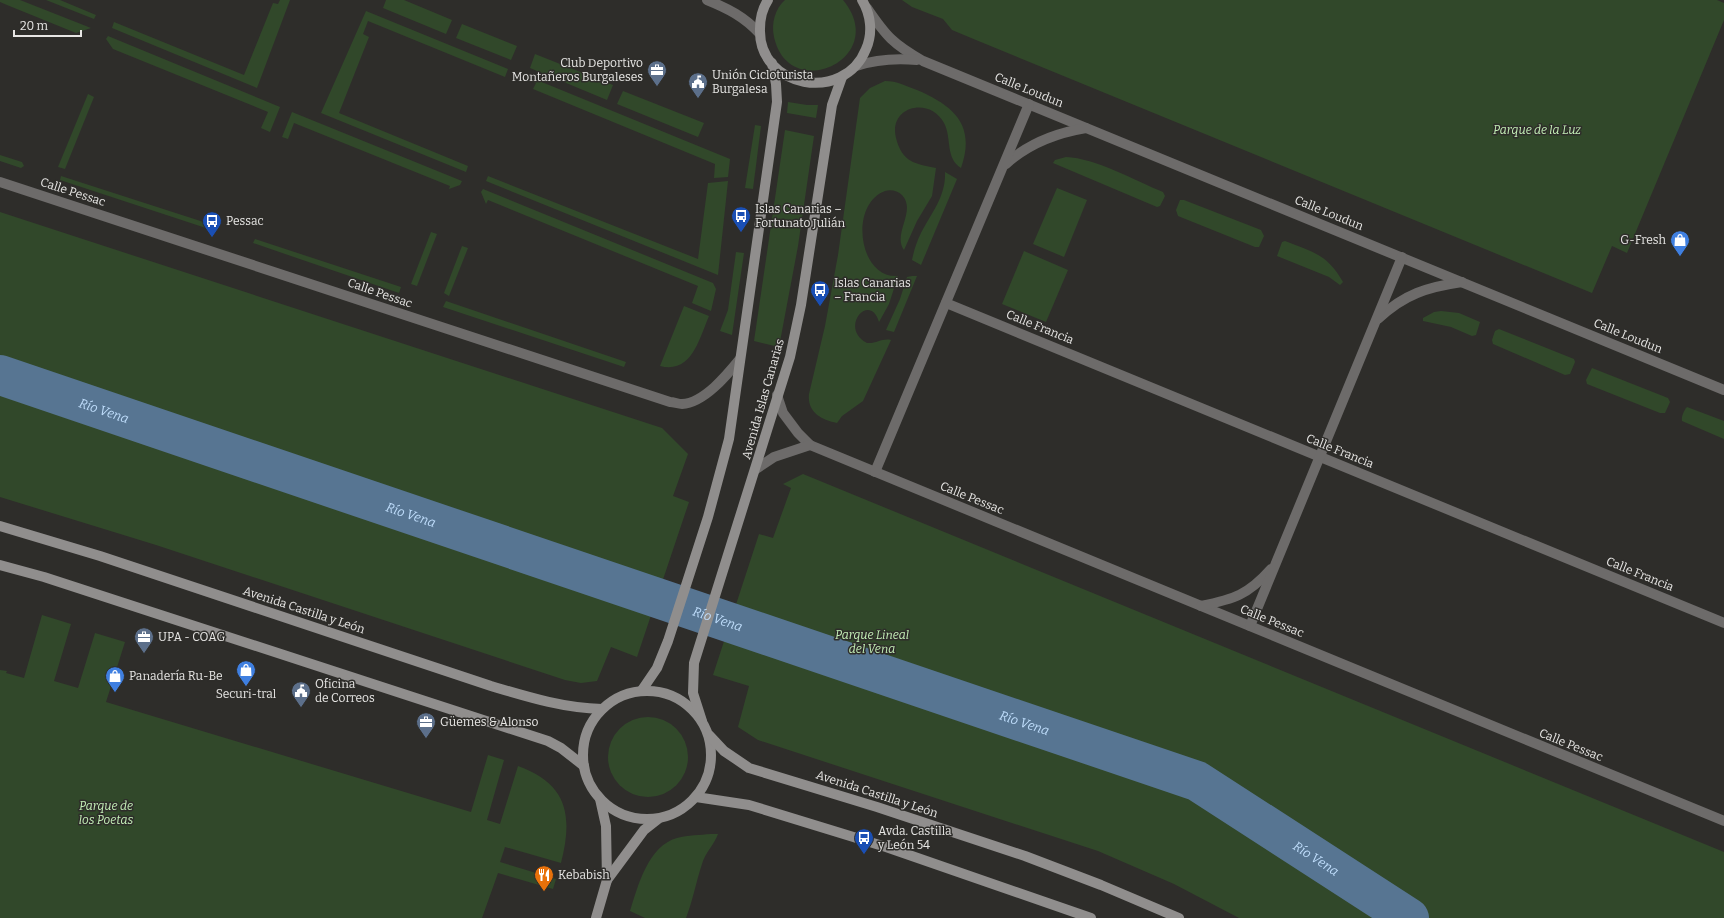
<svg xmlns="http://www.w3.org/2000/svg" width="1724" height="918" viewBox="0 0 1724 918" font-family="Bitter,serif">
<style>
.green{fill:#31482a}
.lines{fill:none;stroke-linecap:round;stroke-linejoin:round}
.river{stroke:#577592;stroke-width:40}
.minor{stroke:#6d6b6a;stroke-width:10}
.secondary{stroke:#908e8d;stroke-width:10}
.labels{text-anchor:middle;dominant-baseline:central;stroke-width:3;stroke-linejoin:round;paint-order:stroke}
.poi-label{font-size:12px;fill:#e7e6e4;stroke:#2e2d2a;text-anchor:start}
.street-label{font-size:12px;fill:#e7e6e4;stroke:#2e2d2a}
.park-label{font-size:12px;font-style:italic;fill:#c4efb7;stroke:#2e2d2a}
.water-label{font-size:13px;font-style:italic;fill:#bedcfa;stroke:#2e2d2a}
</style>
<rect width="100%" height="100%" fill="#2e2d2a"/>
<g class="green">
<path d="M0 0H20L91 28 76 33 7 5 0 2Z"/>
<path d="M46 0H60L96 15 94 19Z"/>
<path d="M280 0H290L257 88 112 28 114 22 244 75 273 3 278 4Z"/>
<path d="M386 0H404L452 20 446 34 383 8Z"/>
<path d="M785 0H843C891 58 789 105 774 37 771 23 775 9 785 0Z"/>
<path d="M902 0H1717L1724 3V20L1627 253 1612 246 1592 293 976 40 952 30 943 19 912 7Z"/>
<path d="M366 11 508 69 505 77 368 21 363 34 369 37 339 113 468 166 466 172 321 113Z"/>
<path d="M462 24 517 46 511 60 456 38Z"/>
<path d="M108 36 280 107 270 132 261 128 268 112 113 49 106 39Z"/>
<path d="M535 54 613 85 607 100 530 68Z"/>
<path d="M527 76 730 159 728 177 714 178 715 164 533 89 536 83 526 79Z"/>
<path d="M885 81C897 81 906 86 917 90 954 106 976 125 961 168 945 158 952 138 944 123 930 96 888 106 896 138 902 162 915 164 936 168L932 196 917 221 904 250C892 234 917 211 902 195 898 191 891 189 885 191 849 204 858 279 898 276L889 304 879 322C870 291 838 328 867 343 876 344 882 338 891 340L863 401 842 416 837 423C821 420 807 412 809 394L825 326 838 255 860 98 870 88Z"/>
<path d="M623 91 704 123 698 137 617 104Z"/>
<path d="M88 94 94 97 65 169 58 167Z"/>
<path d="M788 102 807 105H818L816 118 787 113Z"/>
<path d="M292 112 462 181 460 185 449 189 450 186 294 123 288 139 282 137Z"/>
<path d="M755 125 761 126 753 189 745 188Z"/>
<path d="M785 130 814 136 798 246 779 347 754 341Z"/>
<path d="M0 155 22 162 24 166 21 168 0 161Z"/>
<path d="M1066 157C1095 158 1136 181 1163 192L1165 196 1160 206 1157 207 1053 163 1055 160Z"/>
<path d="M945 172 957 179 921 265 912 260C914 250 917 241 921 233 932 212 946 196 945 172Z"/>
<path d="M61 176 216 226 215 231 60 180Z"/>
<path d="M488 176 698 259 708 183 728 181 718 275 486 181Z"/>
<path d="M1057 188 1087 200 1064 257 1033 244Z"/>
<path d="M483 189 713 283 716 289 711 311 692 303 698 286 488 200 486 204 481 192Z"/>
<path d="M1180 200H1184L1261 230 1264 236 1259 247H1255L1178 216 1176 210Z"/>
<path d="M0 212 662 428 688 454 673 496 689 502 637 657 611 647 597 681 581 683 565 680 156 545 0 497Z"/>
<path d="M431 232 437 234 417 286 411 284Z"/>
<path d="M255 239 401 287 399 293 253 243Z"/>
<path d="M1285 241C1313 252 1327 254 1343 282L1340 285 1329 277 1277 256 1282 242Z"/>
<path d="M462 246 468 248 449 296 444 293Z"/>
<path d="M1024 251 1068 270 1046 322 1002 304Z"/>
<path d="M736 252 744 253 732 335 720 331 728 310Z"/>
<path d="M912 276H917L894 332 886 330 900 299 907 277Z"/>
<path d="M446 301 626 362 624 367 443 307Z"/>
<path d="M684 306 709 316C699 339 692 374 660 366Z"/>
<path d="M1441 311 1459 313 1480 322 1476 335 1472 336 1451 327 1423 321V318L1434 312Z"/>
<path d="M1499 329 1574 359 1575 362 1570 374 1565 375 1493 344 1492 340 1495 331Z"/>
<path d="M1592 368 1668 398 1670 402 1665 413H1660L1587 384 1586 380Z"/>
<path d="M1687 407 1724 421V439L1682 421C1681 417 1684 410 1687 407Z"/>
<path d="M803 474 1724 852V918H1239L1174 884 1098 851 758 740 738 727 749 686 713 675 759 534 773 538 791 488 783 484Z"/>
<path d="M42 615 71 624 54 681 78 688 95 633 125 642 106 702 471 812 488 755 504 760 487 820 500 824 518 766C568 784 573 816 561 863L505 847 500 862 556 879 553 889 498 873 482 918H0V670L7 671 6 673 24 678Z"/>
<circle cx="648" cy="757" r="40"/>
<path d="M711 834H718C714 845 705 853 702 864 696 882 693 900 686 918H645L630 911C638 886 648 846 677 838 688 835 700 835 711 834Z"/>
</g>
<g class="lines">
<path class="river" id="s1" d="M0 375 1197 781 1409 918"/>
<g class="minor">
<path d="M707 0C727 8 745 17 760 34"/>
<path d="M867 8C886 36 893 44 923 61L1724 390"/>
<path d="M856 66C877 59 895 58 917 60"/>
<path d="M1006 164C1029 143 1056 133 1086 128"/>
<path d="M0 182 670 402C674 402 678 404 682 404 704 403 727 375 740 359"/>
<path d="M946 303 1724 623"/>
<path d="M1378 319C1404 294 1428 287 1462 282"/>
<path d="M777 395 783 413 798 433 810 445 1724 821"/>
<path d="M756 469 774 457 810 445"/>
<path d="M875 472 1029 104"/>
<path d="M1201 606C1234 599 1248 595 1271 569"/>
<path d="M1250 626 1402 257"/>
</g>
<g class="secondary">
<path d="M768 0C762 9 760 19 760 29 758 88 844 104 866 49 873 33 871 15 862 0"/>
<path d="M0 526 100 556 491 686C528 697 563 708 602 709"/>
<path d="M0 565 44 577 548 741 561 748 584 766"/>
<path d="M642 690 657 668 668 641 708 517 729 439 777 102 776 84 772 63"/>
<circle cx="647" cy="755" r="64"/>
<path d="M702 721 693 693 694 663 790 357 801 305 832 105 842 77"/>
<path d="M709 735 724 751 749 768 877 807 1025 856 1101 885 1179 918"/>
<path d="M696 797 749 805 886 847 1091 918"/>
<path d="M607 880 644 830 658 819"/>
<path d="M596 918 607 880 606 826 600 799"/>
</g>
</g>
<defs>
<g id="office-pin" transform="scale(1)"><path d="M0 17L-7.5 6A9.5 9.5 0 1 1 7.5 6Z" fill="#5c6f8a" stroke="#2e2d2a"/><path d="M-6-3h4V-5.5h4V-3h4V5H-6ZM-1-4.5V-3h2v-1.5ZM-6 0V1H6V0Z" fill="#fff"/></g>
<g id="civic-pin" transform="scale(1)"><path d="M0 17L-7.5 6A9.5 9.5 0 1 1 7.5 6Z" fill="#5c6f8a" stroke="#2e2d2a"/><path d="M-.6-6.5H3V-4.5H.6V-3L4-1V1h2V6H-6V1h2V-1L-.6-3ZM-1.2 2.5V6h2.4V2.5Z" fill="#fff"/></g>
<g id="bus-pin" transform="scale(1)"><path d="M0 17L-7.5 6A9.5 9.5 0 1 1 7.5 6Z" fill="#1a4fb4" stroke="#2e2d2a"/><path d="M-5-6H5V4H4V6H2V4H-2V6H-4V4H-5ZM-3.5-4V0h7V-4ZM-3.5 1.2v1.5H-2V1.2ZM2 1.2v1.5H3.5V1.2Z" fill="#fff"/></g>
<g id="shop-pin" transform="scale(1)"><path d="M0 17L-7.5 6A9.5 9.5 0 1 1 7.5 6Z" fill="#3f7fe0" stroke="#2e2d2a"/><path d="M-5-2.5h2.3a2.7 3.5 0 0 1 5.4 0H5L5.5 6h-11ZM-1.5-2.5h3a1.5 2.3 0 0 0-3 0Z" fill="#fff"/></g>
<g id="restaurant-pin" transform="scale(1)"><path d="M0 17L-7.5 6A9.5 9.5 0 1 1 7.5 6Z" fill="#e8710a" stroke="#2e2d2a"/><path d="M-5-6h1v4h1v-4h1v4h1v-4h1v5L-1.5 .5V6h-2V.5L-5-1ZM5-6V6H3V1.5H1.5Q1.5-4 5-6Z" fill="#fff"/></g>
</defs>
<g fill-rule="evenodd">
<use href="#office-pin" x="657" y="70"/>
<use href="#civic-pin" x="698" y="82"/>
<use href="#bus-pin" x="741" y="216"/>
<use href="#bus-pin" x="212" y="221"/>
<use href="#shop-pin" x="1680" y="240"/>
<use href="#bus-pin" x="820" y="290"/>
<use href="#office-pin" x="144" y="637"/>
<use href="#shop-pin" x="246" y="670"/>
<use href="#shop-pin" x="115" y="676"/>
<use href="#civic-pin" x="301" y="691"/>
<use href="#office-pin" x="426" y="722"/>
<use href="#bus-pin" x="864" y="838"/>
<use href="#restaurant-pin" x="544" y="875"/>
</g>
<g class="labels">
<g class="poi-label">
<text x="643" y="63" text-anchor="end">Club Deportivo<tspan x="643" dy="14">Montañeros Burgaleses</tspan></text>
<text x="712" y="75">Unión Cicloturista<tspan x="712" dy="14">Burgalesa</tspan></text>
<text x="755" y="209">Islas Canarias –<tspan x="755" dy="14">Fortunato Julián</tspan></text>
<text x="226" y="221">Pessac</text>
<text x="1666" y="240" text-anchor="end">G-Fresh</text>
<text x="834" y="283">Islas Canarias<tspan x="834" dy="14">– Francia</tspan></text>
<text x="158" y="637">UPA - COAG</text>
<text x="129" y="676">Panadería Ru-Be</text>
<text x="315" y="684">Oficina<tspan x="315" dy="14">de Correos</tspan></text>
<text x="246" y="694" text-anchor="middle">Securi-tral</text>
<text x="440" y="722">Güemes &amp; Alonso</text>
<text x="878" y="831">Avda. Castilla<tspan x="878" dy="14">y León 54</tspan></text>
<text x="558" y="875">Kebabish</text>
</g>
<g class="street-label">
<text transform="translate(1029 90) rotate(22)">Calle Loudun</text>
<text transform="translate(73 192) rotate(18)">Calle Pessac</text>
<text transform="translate(1329 213) rotate(22)">Calle Loudun</text>
<text transform="translate(380 293) rotate(19)">Calle Pessac</text>
<text transform="translate(1040 327) rotate(22)">Calle Francia</text>
<text transform="translate(1628 336) rotate(22)">Calle Loudun</text>
<text transform="translate(763 399) rotate(-74)">Avenida Islas Canarias</text>
<text transform="translate(1340 451) rotate(22)">Calle Francia</text>
<text transform="translate(972 498) rotate(22)">Calle Pessac</text>
<text transform="translate(1640 574) rotate(22)">Calle Francia</text>
<text transform="translate(304 610) rotate(18)">Avenida Castilla y León</text>
<text transform="translate(1272 621) rotate(22)">Calle Pessac</text>
<text transform="translate(1571 745) rotate(22)">Calle Pessac</text>
<text transform="translate(877 794) rotate(18)">Avenida Castilla y León</text>
</g>
<g class="park-label">
<text x="1537" y="130">Parque de la Luz</text>
<text x="872" y="635">Parque Lineal<tspan x="872" dy="14">del Vena</tspan></text>
<text x="106" y="806">Parque de<tspan x="106" dy="14">los Poetas</tspan></text>
</g>
<g class="water-label">
<text stroke="none"><textPath href="#s1" startOffset="110">Río Vena</textPath></text>
<text stroke="none"><textPath href="#s1" startOffset="434">Río Vena</textPath></text>
<text stroke="none"><textPath href="#s1" startOffset="758">Río Vena</textPath></text>
<text stroke="none"><textPath href="#s1" startOffset="1082">Río Vena</textPath></text>
<text stroke="none"><textPath href="#s1" startOffset="1406">Río Vena</textPath></text>
</g>
</g>
<path d="M14 30v6h67v-6" fill="none" stroke="#e7e6e4" stroke-width="2"/>
<text x="20" y="30" font-size="12" fill="#e7e6e4" stroke="#2e2d2a" stroke-width="3" paint-order="stroke">20 m</text>
</svg>
